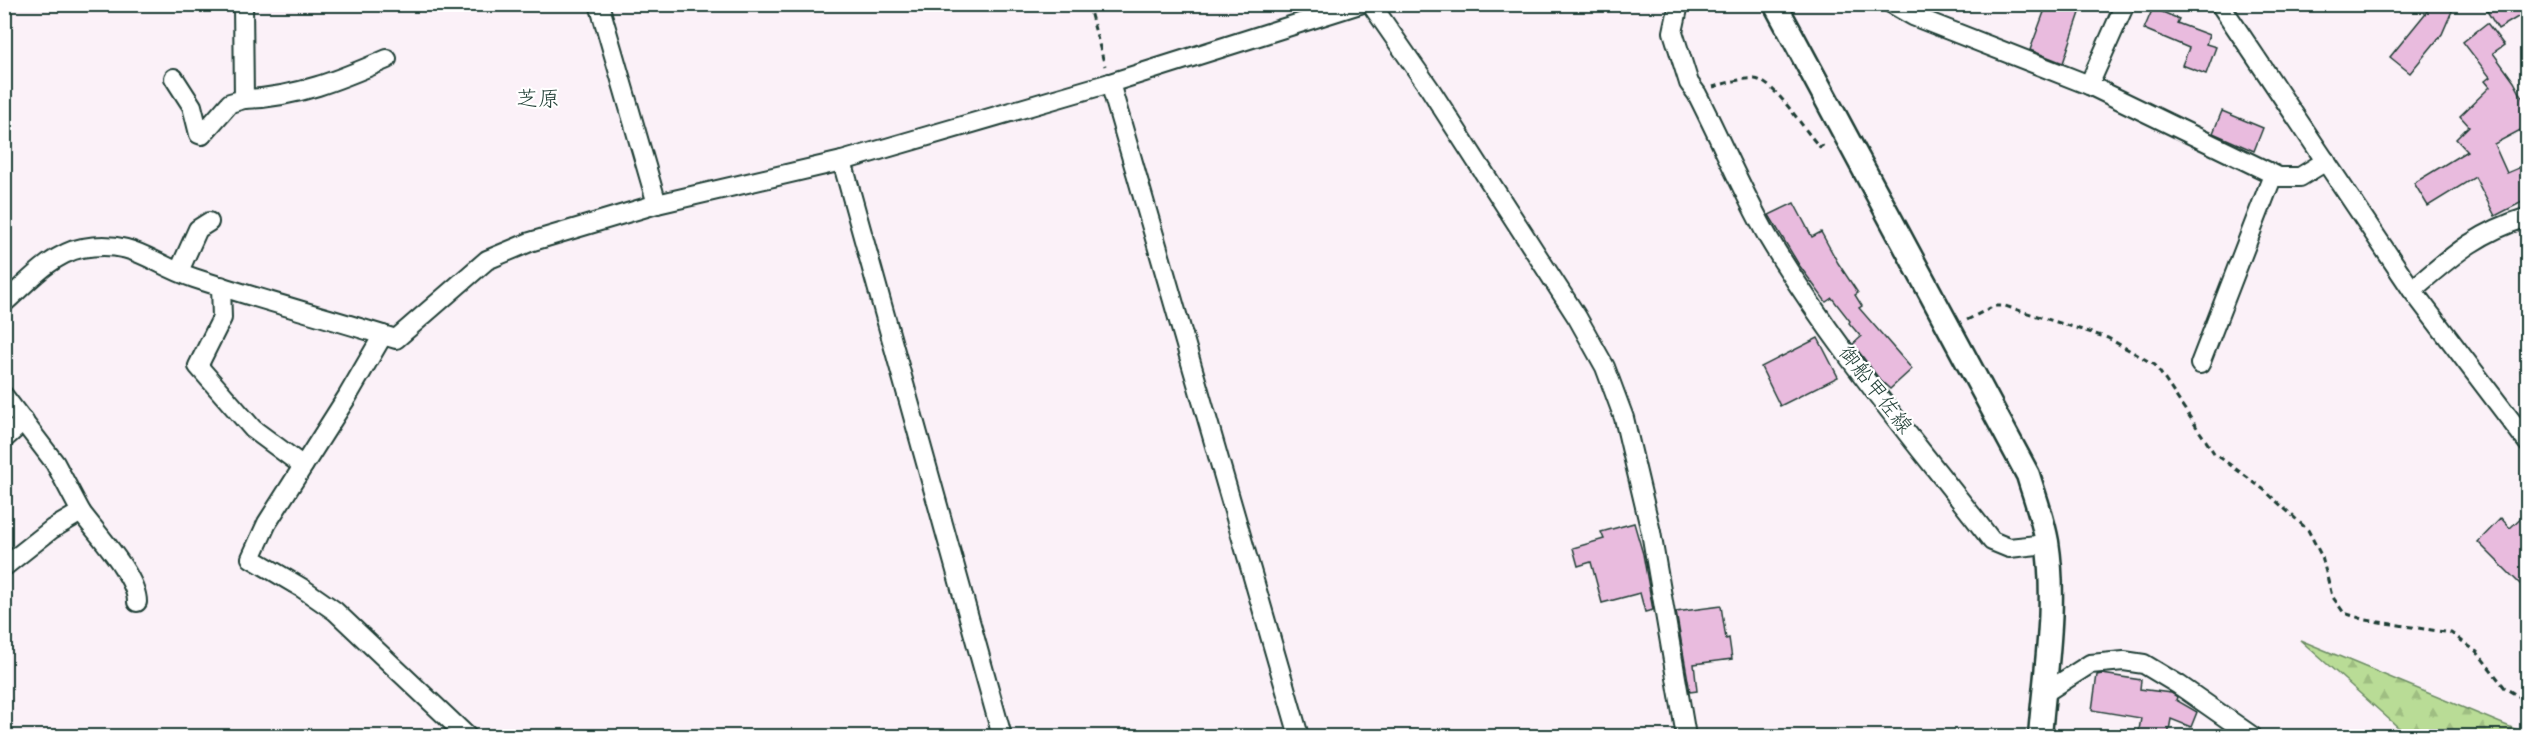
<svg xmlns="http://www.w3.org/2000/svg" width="2532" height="741" viewBox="0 0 2532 741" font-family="Mynerve,'Klee One',sans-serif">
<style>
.forest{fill:url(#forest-firs);stroke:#6c8c65;stroke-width:1.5}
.building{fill:#e9bbde;stroke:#1f3d34;stroke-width:1.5}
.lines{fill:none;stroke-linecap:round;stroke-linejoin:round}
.minor-casing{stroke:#1f3d34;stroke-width:22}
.major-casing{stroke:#1f3d34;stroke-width:27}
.path{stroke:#1f3d34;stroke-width:3;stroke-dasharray:6 4.5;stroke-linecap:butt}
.minor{stroke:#fff;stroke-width:18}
.major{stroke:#fff;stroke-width:22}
.labels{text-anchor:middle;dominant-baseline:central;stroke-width:4.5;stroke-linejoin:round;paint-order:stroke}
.street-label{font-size:21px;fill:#1f3d34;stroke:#fff}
.neighbourhood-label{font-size:22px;fill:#1f3d34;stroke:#fff}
</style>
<defs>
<pattern id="forest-firs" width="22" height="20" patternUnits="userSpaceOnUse" patternTransform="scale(1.5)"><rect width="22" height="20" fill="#b9dc96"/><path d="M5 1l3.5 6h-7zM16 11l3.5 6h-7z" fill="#9fbe82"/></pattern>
</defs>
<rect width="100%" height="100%" fill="#fbf1f8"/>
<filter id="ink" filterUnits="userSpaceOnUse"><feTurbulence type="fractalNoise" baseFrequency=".0167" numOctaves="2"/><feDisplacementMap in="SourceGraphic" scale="12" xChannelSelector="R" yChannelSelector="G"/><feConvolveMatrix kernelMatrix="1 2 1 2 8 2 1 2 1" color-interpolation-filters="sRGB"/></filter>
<g filter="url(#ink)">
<path class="forest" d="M2300 640 2527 734V736H2408Z"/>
<g class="building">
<path d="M2047 4H2083L2063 63 2030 50Z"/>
<path d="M2433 4H2455L2442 34 2410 73 2390 57Z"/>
<path d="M2499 4H2528V11L2498 29 2487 11Z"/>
<path d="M2153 8 2179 19 2177 23 2209 35 2206 44 2216 47 2206 74 2182 65 2189 48 2144 29Z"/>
<path d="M2487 23 2504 45 2493 53 2514 82 2528 108V126L2494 144 2507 173 2528 164V199L2495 216 2475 177 2428 206 2414 183 2467 151 2456 139 2469 126 2460 116 2490 87 2485 81 2490 77 2463 42Z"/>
<path d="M2222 111 2263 128 2254 151 2213 133Z"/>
<path d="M1794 203 1812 237 1821 232 1838 263 1858 293 1855 295 1862 306 1859 308 1912 369 1890 389 1880 380 1853 344 1861 337 1849 323 1850 321 1832 298 1826 302 1799 265 1769 215Z"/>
<path d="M1818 338 1838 377 1780 406 1761 367Z"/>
<path d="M2528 511V592L2478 542 2501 518 2510 528Z"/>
<path d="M1634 523 1643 554 1653 610 1645 612 1640 593 1602 603 1591 562 1578 566 1573 548 1604 539 1601 532Z"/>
<path d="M1721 606 1726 639 1729 638 1732 659 1694 664 1697 691 1690 692 1676 612Z"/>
<path d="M2102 674 2141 680 2140 689 2171 693 2177 697 2176 700 2197 712 2191 727 2171 719 2168 736H2138L2141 718 2092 710 2097 675Z"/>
</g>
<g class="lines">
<g class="minor-casing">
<g id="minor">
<path d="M599 4 657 204"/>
<path d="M1371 4 1430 89 1577 317 1605 367 1624 418 1651 532 1686 736"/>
<path d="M1679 4 1673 32 1689 83 1697 94C1721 141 1742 191 1768 237 1832 345 1915 441 1992 541L2009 548 2047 544"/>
<path d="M1892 4 1913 16 2089 85 2279 177H2300L2326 161"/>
<path d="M2220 4 2412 290 2528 443"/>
<path d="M174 78 192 106 199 134 202 135 230 103 244 99 243 4"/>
<path d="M1110 83 1299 736"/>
<path d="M2089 85 2125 4"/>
<path d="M244 99C295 98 341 79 387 59"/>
<path d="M842 161 1002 736"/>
<path d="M179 271 198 229 209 222"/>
<path d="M221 286 222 318 198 366 253 429 303 466"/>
<path d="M2412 290C2452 256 2476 233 2528 217"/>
<path d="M4 303C27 283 51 254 82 248 135 239 149 263 194 278 261 300 329 318 396 339L487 260 530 242 657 204 842 161 1110 83 1360 4"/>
<path d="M383 335 347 397 267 523 251 558 302 588 335 611 467 736"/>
<path d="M2200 364 2273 175"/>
<path d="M4 396 55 463 81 512 52 529 4 567"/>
<path d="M4 439 24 421"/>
<path d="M81 512C97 534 137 576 137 602"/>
<path d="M2043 694 2090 664 2124 661 2144 664 2179 685 2252 736"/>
</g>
</g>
<g class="major-casing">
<path id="major" d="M1775 4 2028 475C2035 498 2043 519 2047 542 2057 606 2045 673 2040 736"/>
</g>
<g class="path">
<path d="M1088 4 1105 66"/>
<path d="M1713 87C1722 84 1746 77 1755 79 1776 82 1804 131 1820 147L1826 143"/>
<path d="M1967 320 1994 306H2005L2108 338 2155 365 2214 453 2263 489 2308 530 2322 557 2332 596 2344 613 2366 620 2451 633 2477 652 2505 688 2528 702"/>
</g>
<use href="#minor" class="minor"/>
<use href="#major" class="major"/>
</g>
</g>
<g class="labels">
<g class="street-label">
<text transform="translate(1875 390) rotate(52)">御船甲佐線</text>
</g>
<g class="neighbourhood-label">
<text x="538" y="100">芝原</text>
</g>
</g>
<rect width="2532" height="741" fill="none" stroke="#fff" stroke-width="24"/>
<rect x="12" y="12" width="2508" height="717" fill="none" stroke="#1f3d34" stroke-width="2" filter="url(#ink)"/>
</svg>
